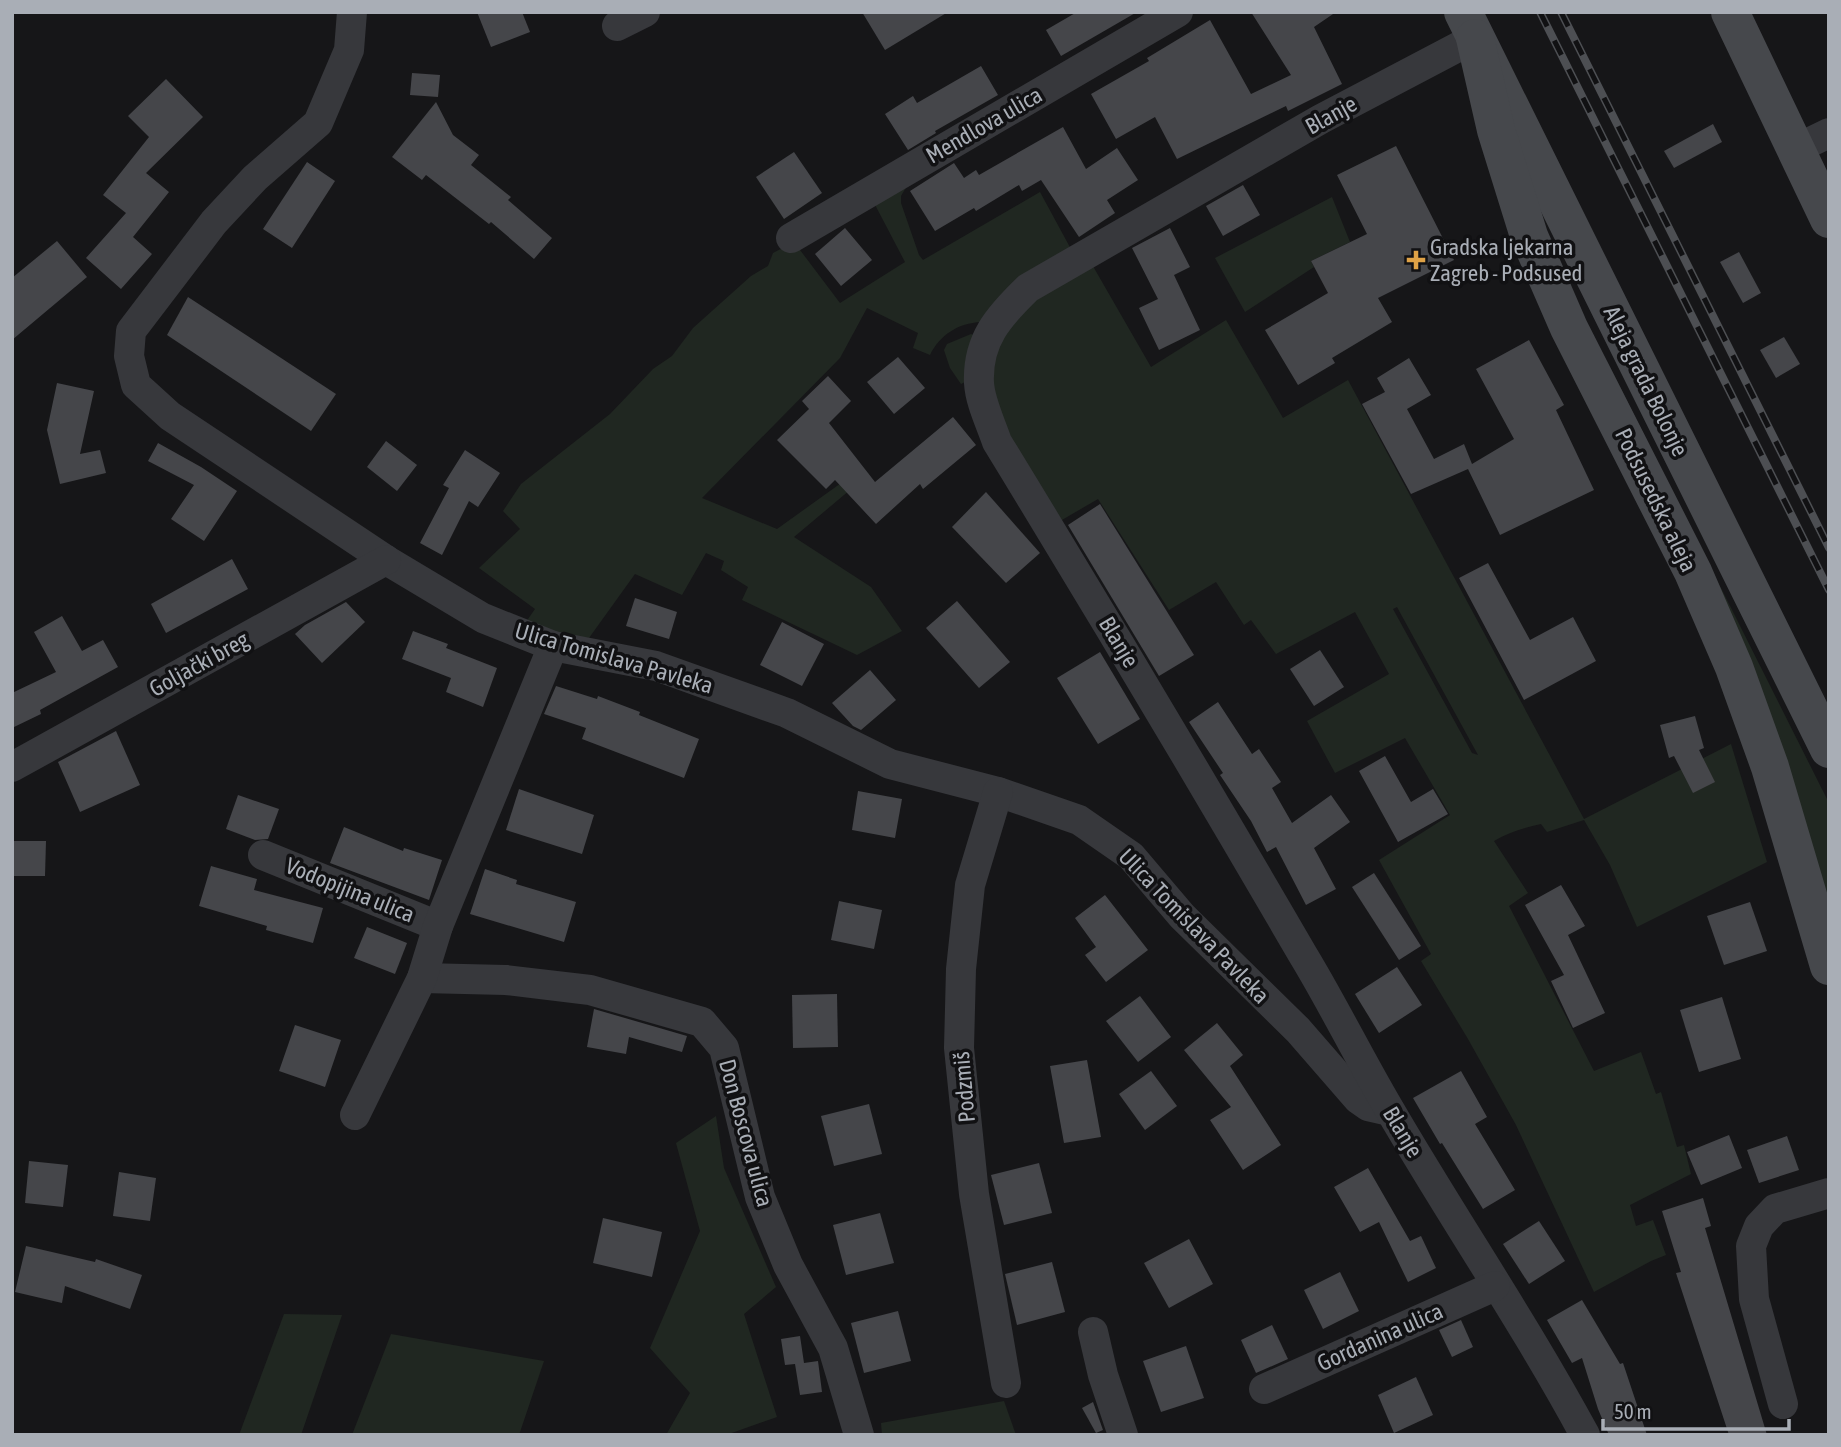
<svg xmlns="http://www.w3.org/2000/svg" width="1841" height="1447" viewBox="0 0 1841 1447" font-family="'Asap Condensed',sans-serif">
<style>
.green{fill:#202721;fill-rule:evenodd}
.building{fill:#45464a}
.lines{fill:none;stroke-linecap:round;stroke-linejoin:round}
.street{stroke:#37383c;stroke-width:30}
.secondary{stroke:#46484c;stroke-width:38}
.rail-casing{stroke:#4d4f53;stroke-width:8}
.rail{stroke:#111113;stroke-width:5;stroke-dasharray:16;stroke-linecap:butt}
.poi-dot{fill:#dfa246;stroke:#111113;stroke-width:2.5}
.labels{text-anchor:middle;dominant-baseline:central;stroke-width:7;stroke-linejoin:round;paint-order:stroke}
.street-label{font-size:23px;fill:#a9aeb6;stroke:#111113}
.poi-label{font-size:23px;fill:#a9aeb6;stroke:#111113;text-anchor:start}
</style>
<rect width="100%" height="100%" fill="#161618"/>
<g class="green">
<path d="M908 184 901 196V203L919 255 923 260 1040 192 1072 251 981 322C958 323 940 335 930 355L913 348 918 333 867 308 840 358 702 498 777 529 862 468 869 474 794 537 871 587 902 631 857 655 742 600 748 587 721 570 724 561 706 553 682 595 635 574 589 638 521 629 535 609 479 568 520 529 503 511 521 484 610 414 653 369 672 356 693 328 751 276 768 266 773 253 794 242 840 303 905 262 872 199Z"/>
<path d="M1332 197 1350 242 1311 261 1314 267 1245 312 1215 258Z"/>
<path d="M1090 261 1151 367 1226 320 1283 418 1348 380 1584 819 1731 744 1767 862 1637 927 1610 865 1584 820 1547 832 1541 824C1524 828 1509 832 1494 841L1528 893 1509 906 1594 1071 1641 1052 1656 1094 1661 1092 1677 1147 1684 1145 1691 1174 1630 1205 1636 1226 1653 1220 1666 1255 1651 1261 1594 1292 1516 1125 1468 1039 1421 961 1431 954 1379 860 1450 815 1405 738 1335 773 1307 721 1389 674 1355 612 1276 654 1251 620 1244 625 1216 582 1169 610 1098 499 1055 524 998 432 988 379 1005 323ZM1397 607 1478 755 1472 753 1393 609Z"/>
<path d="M971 334 976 336 967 381 961 384 950 368 944 350 947 344Z"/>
<path d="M1606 359 1829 803V900Z"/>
<path d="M716 1116 724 1168 776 1287 744 1314 777 1417 726 1435H666L690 1393 650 1348 700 1231 676 1143Z"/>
<path d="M284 1314 342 1315 301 1435H239Z"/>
<path d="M391 1334 544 1361 519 1435H352Z"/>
<path d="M1004 1401 1016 1435H882L881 1423Z"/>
</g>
<g class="building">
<path d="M477 12H522L530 32 491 47Z"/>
<path d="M862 12H948L885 50Z"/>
<path d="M1077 12H1137L1061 56 1046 30Z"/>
<path d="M1251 12H1336L1314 27 1342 84 1288 111 1286 106 1177 159 1155 117 1116 139 1091 94 1149 61 1147 58 1210 20 1251 94 1291 75Z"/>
<path d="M981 66 998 95 935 131 936 133 908 150 885 114 913 96 917 103Z"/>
<path d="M412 73 440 75 438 97 410 95Z"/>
<path d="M166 79 203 117 146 173 169 192 133 237 152 254 121 289 86 258 126 213 103 195 149 137 128 116Z"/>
<path d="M436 102 453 135 479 155 471 165 511 197 508 200 552 238 534 259 491 222 489 224 426 175 422 180 392 157Z"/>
<path d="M1713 124 1722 142 1674 168 1664 151Z"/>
<path d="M1063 127 1086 169 1117 148 1138 180 1107 200 1115 213 1079 237 1041 180 1022 191 1019 185 976 211 974 208 935 231 910 191 954 163 964 178 976 170 979 175Z"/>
<path d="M1396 146 1454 260 1378 298 1392 322 1332 358 1335 363 1298 385 1265 330 1328 293 1311 261 1367 234 1337 175Z"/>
<path d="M794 152 822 193 784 219 756 177Z"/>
<path d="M307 162 335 181 292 248 263 229Z"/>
<path d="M1243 185 1260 215 1223 236 1206 206Z"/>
<path d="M845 228 872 260 841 286 815 254Z"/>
<path d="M1170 228 1190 267 1174 275 1200 330 1159 350 1139 308 1158 299 1132 248Z"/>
<path d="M57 241 87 277 12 340V278Z"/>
<path d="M1739 252 1761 293 1743 303 1720 262Z"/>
<path d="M188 297 336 394 311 431 167 335Z"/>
<path d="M1784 337 1800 364 1776 378 1760 350Z"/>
<path d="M1529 340 1564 405 1556 410 1594 490 1500 535 1468 469 1411 494 1362 404 1385 392 1377 378 1409 358 1431 395 1407 409 1434 459 1464 444 1472 464 1514 439 1476 369Z"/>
<path d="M898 357 925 388 894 414 867 382Z"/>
<path d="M828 376 851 401 829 423 875 482 953 417 976 445 923 489 920 484 876 524 835 480 826 489 777 440 809 409 802 401Z"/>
<path d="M57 383 94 391 80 454 100 450 106 473 60 484 47 430Z"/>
<path d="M386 441 417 465 397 491 367 467Z"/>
<path d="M158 443 201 467 237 491 204 541 171 519 194 485 148 461Z"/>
<path d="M465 450 500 473 478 507 469 501 442 555 420 543 449 488 443 485Z"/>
<path d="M986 492 1040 553 1006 583 952 527Z"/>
<path d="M1100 504 1194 655 1159 676 1068 525Z"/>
<path d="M232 559 248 589 166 633 151 604Z"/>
<path d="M1488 563 1530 640 1573 617 1596 661 1524 700 1459 578Z"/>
<path d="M635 598 677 612 669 639 626 626Z"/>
<path d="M957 601 1010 662 979 688 926 628Z"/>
<path d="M346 602 365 622 322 663 295 634 305 625Z"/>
<path d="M62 616 82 651 103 640 118 667 40 710 41 714 12 728V693L56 672 34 632Z"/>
<path d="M782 622 824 644 802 686 760 665Z"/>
<path d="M413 631 448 644 446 648 497 668 483 707 446 692 451 678 402 659Z"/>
<path d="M1320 650 1344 687 1314 706 1290 669Z"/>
<path d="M1100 652 1140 719 1098 744 1057 678Z"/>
<path d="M870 670 896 700 861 730 853 726 832 703Z"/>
<path d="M556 686 597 699 598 696 640 712 639 715 699 739 684 778 582 739 586 728 544 714Z"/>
<path d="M1218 702 1252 754 1259 749 1281 782 1272 788 1292 823 1331 795 1350 822 1314 848 1336 889 1306 905 1276 847 1267 852 1251 821 1220 775 1223 773 1189 722Z"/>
<path d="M1695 716 1704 748 1699 750 1715 782 1693 793 1674 756 1669 758 1660 725Z"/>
<path d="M116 731 140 785 80 812 58 762Z"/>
<path d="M1385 756 1411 802 1433 789 1448 814 1398 842 1359 771Z"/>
<path d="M519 789 594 815 582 854 506 830Z"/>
<path d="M858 791 902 799 895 838 852 830Z"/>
<path d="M238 795 279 809 268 839 255 840 226 829Z"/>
<path d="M344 827 403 851 404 848 442 860 429 900 330 863Z"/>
<path d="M12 841H46L45 876H12Z"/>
<path d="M211 866 257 879 254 890 323 908 313 943 266 930 267 926 199 906Z"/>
<path d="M485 869 517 880 516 884 576 902 564 942 470 914Z"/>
<path d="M1374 873 1421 946 1399 960 1352 887Z"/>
<path d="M1561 885 1585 926 1568 935 1605 1013 1573 1028 1551 981 1564 975 1525 905Z"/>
<path d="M1105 895 1148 950 1106 982 1085 955 1096 947 1075 918Z"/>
<path d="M839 901 882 910 874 949 831 940Z"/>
<path d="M1750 902 1767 951 1724 965 1707 916Z"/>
<path d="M367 927 407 943 395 974 354 958Z"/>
<path d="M1397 967 1422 1005 1379 1033 1355 994Z"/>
<path d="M837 994 838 1047 793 1048 792 995Z"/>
<path d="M1140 996 1171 1037 1138 1062 1106 1021Z"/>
<path d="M1722 997 1741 1059 1699 1072 1680 1010Z"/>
<path d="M594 1009 687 1036 682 1052 629 1037 626 1054 587 1047Z"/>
<path d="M1217 1023 1243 1055 1230 1066 1281 1145 1243 1170 1210 1120 1231 1107 1184 1050Z"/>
<path d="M295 1025 341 1040 325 1087 279 1071Z"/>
<path d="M1087 1060 1101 1137 1064 1143 1050 1066Z"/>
<path d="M1151 1071 1177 1106 1145 1130 1119 1094Z"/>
<path d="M1461 1071 1487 1117 1475 1124 1515 1190 1483 1209 1442 1143 1440 1144 1413 1098Z"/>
<path d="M869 1104 882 1154 834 1166 821 1116Z"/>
<path d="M1729 1135 1742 1168 1701 1185 1687 1152Z"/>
<path d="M1787 1136 1799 1170 1759 1183 1747 1150Z"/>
<path d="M29 1161 68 1165 63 1207 25 1203Z"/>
<path d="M1039 1163 1052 1213 1004 1225 991 1175Z"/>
<path d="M1368 1168 1410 1241 1421 1236 1436 1268 1408 1282 1379 1222 1360 1232 1334 1187Z"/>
<path d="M119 1172 156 1178 150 1221 113 1216Z"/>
<path d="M1703 1198 1711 1226 1705 1228 1767 1435H1729L1676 1273 1681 1272 1662 1211Z"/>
<path d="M880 1213 894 1263 846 1275 833 1225Z"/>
<path d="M603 1218 662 1232 652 1277 593 1263Z"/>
<path d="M1539 1221 1565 1261 1529 1284 1503 1244Z"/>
<path d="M1189 1239 1213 1284 1169 1308 1144 1263Z"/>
<path d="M26 1246 95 1262 96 1259 142 1275 130 1309 65 1286 62 1303 15 1292Z"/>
<path d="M1052 1262 1065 1312 1017 1325 1005 1274Z"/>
<path d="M1340 1272 1359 1311 1323 1329 1304 1290Z"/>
<path d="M1582 1300 1620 1364 1623 1363 1647 1435H1609L1598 1409 1582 1358 1572 1363 1547 1320Z"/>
<path d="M898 1311 911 1361 864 1373 851 1323Z"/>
<path d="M1461 1320 1473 1347 1452 1357 1439 1330Z"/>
<path d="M1272 1325 1288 1359 1256 1373 1241 1340Z"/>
<path d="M800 1336 804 1363 818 1361 822 1392 800 1395 795 1364 785 1365 781 1339Z"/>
<path d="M1186 1346 1204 1398 1161 1412 1143 1361Z"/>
<path d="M1416 1377 1433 1415 1394 1433 1378 1395Z"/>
<path d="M1093 1402 1103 1430 1096 1433 1082 1408Z"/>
</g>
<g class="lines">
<g class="street">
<path d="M352 12 349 50 318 123 255 178 214 222 131 331 129 356 136 385 170 416 386 560 483 618 553 646 656 666 787 713 890 764 998 792 1079 820 1131 856 1182 916 1298 1030 1358 1099 1368 1106 1390 1111"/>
<path d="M617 26 645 12"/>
<path d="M1475 38 1321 119 1028 288C999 316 977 340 979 383 980 402 991 424 997 442 1101 612 1203 783 1303 955 1334 1006 1360 1060 1391 1112 1454 1220 1525 1324 1585 1435"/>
<path d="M1796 149 1829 133"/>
<path d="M791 238 1178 12"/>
<path d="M12 767 386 560"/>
<path d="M998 792 970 885 961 969 959 1048 974 1194 1006 1383"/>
<path d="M263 855 438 926"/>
<path d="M422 978 506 980 590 990 702 1022 724 1048 760 1197 788 1265 833 1348 859 1435"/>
<path d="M355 1115 422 978 438 926 553 646"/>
<path d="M1093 1332 1103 1375 1123 1435"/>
<path d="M1264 1389 1495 1286"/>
<path d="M1783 1404 1754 1299 1751 1246 1759 1226 1775 1209 1829 1193"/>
</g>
<g class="secondary">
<path d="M1463 12 1829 749"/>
<path d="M1730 12 1829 219"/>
<path d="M1475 38 1496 130 1529 236 1569 328 1693 572 1734 667 1770 767 1829 966"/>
</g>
<g class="rail-casing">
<g id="rail">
<path d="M1540 12 1829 590"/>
<path d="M1561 12 1829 548"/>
</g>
</g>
<use href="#rail" class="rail"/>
</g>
<path class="poi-dot" d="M1412.5 249.5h7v7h7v7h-7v7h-7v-7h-7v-7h7z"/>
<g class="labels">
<g class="street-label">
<text transform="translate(1331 115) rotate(-29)">Blanje</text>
<text transform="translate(984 125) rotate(-30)">Mendlova ulica</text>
<text transform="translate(1646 381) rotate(64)">Aleja grada Bolonje</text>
<text transform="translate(1656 500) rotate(64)">Podsusedska aleja</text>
<text transform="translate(1119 642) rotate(59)">Blanje</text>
<text transform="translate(614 658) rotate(16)">Ulica Tomislava Pavleka</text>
<text transform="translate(199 664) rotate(-29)">Goljački breg</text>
<text transform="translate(350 890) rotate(22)">Vodopijina ulica</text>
<text transform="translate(1194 926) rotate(46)">Ulica Tomislava Pavleka</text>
<text transform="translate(964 1087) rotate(-95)">Podzmiš</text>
<text transform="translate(1403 1132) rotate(59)">Blanje</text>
<text transform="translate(746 1133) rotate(75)">Don Boscova ulica</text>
<text transform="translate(1380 1337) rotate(-24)">Gordanina ulica</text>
</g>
<g class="poi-label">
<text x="1430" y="247">Gradska ljekarna<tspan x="1430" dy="26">Zagreb - Podsused</tspan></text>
</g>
</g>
<rect width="1841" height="1447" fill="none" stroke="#a9aeb6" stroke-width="28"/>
<path d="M1603 1419v10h186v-10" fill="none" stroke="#a9aeb6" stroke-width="3.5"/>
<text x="1614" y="1419" font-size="21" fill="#a9aeb6" stroke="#111113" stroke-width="5" paint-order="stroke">50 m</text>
</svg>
